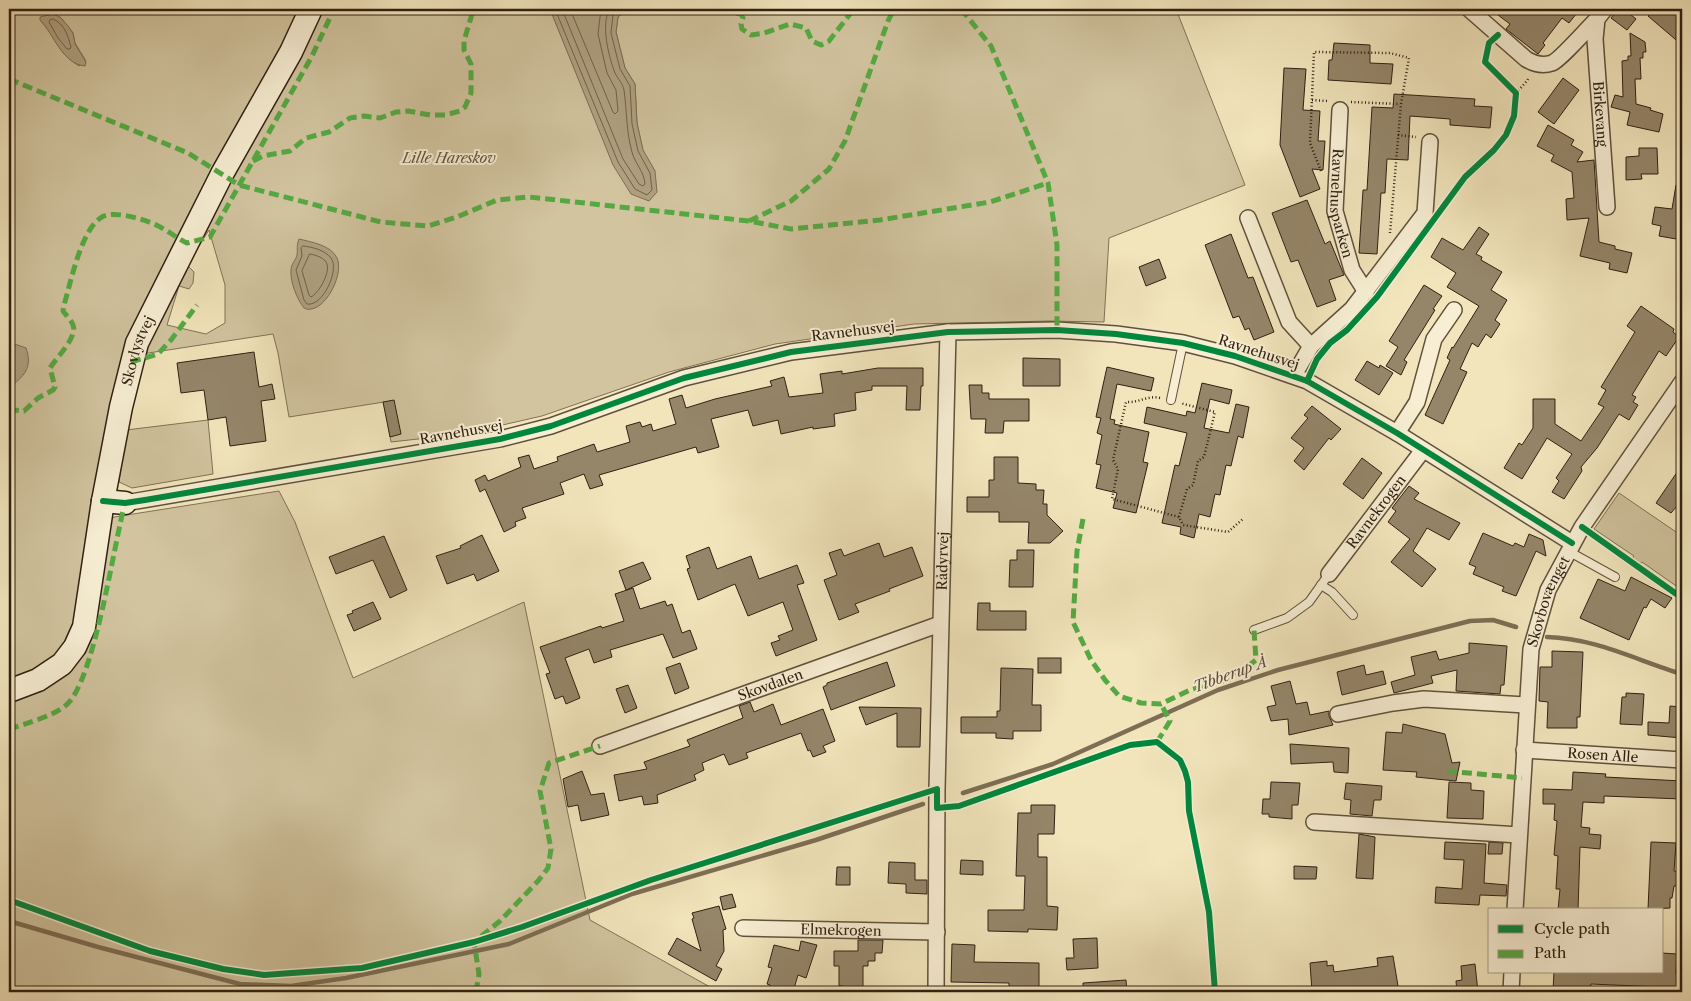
<svg xmlns="http://www.w3.org/2000/svg" width="1691" height="1001" viewBox="0 0 1691 1001" font-family="'Libre Caslon Text',serif">
<style>
.green{fill:#d1c49f;stroke:#807258;fill-rule:evenodd}
.water{fill:#b0a282;stroke:#7d6e55}
.lines{fill:none;stroke-linecap:round;stroke-linejoin:round}
.shore{stroke:#70614a;stroke-width:1}
.stream{stroke:#7d6e55;stroke-width:4.5}
.building{fill:#95866a;stroke:#302012}
.lane-casing{stroke:#60513c;stroke-width:10}
.street-casing{stroke:#60513c;stroke-width:18}
.secondary-casing{stroke:#302012;stroke-width:25}
.path{stroke:#302012;stroke-width:2.5;stroke-dasharray:1 2.5;stroke-linecap:butt}
.lane{stroke:#f7eed3;stroke-width:8}
.street{stroke:#f7eed3;stroke-width:15}
.secondary{stroke:#f7eed3;stroke-width:22}
.quiet{stroke:#54aa42;stroke-width:5;stroke-dasharray:10 5;stroke-linecap:butt}
.cycleway-casing{stroke:#f7eed3;stroke-width:9}
.cycleway{stroke:#00873e;stroke-width:6}
.labels{text-anchor:middle;dominant-baseline:central;stroke-width:4;stroke-linejoin:round;paint-order:stroke}
.street-label{font-size:14px;fill:#302012;stroke:#f7eed3}
.park-label{font-size:14px;font-style:italic;fill:#60513c;stroke:#f7eed3}
.water-label{font-size:15px;font-style:italic;fill:#5d4e39;stroke:#f7eed3}
</style>
<rect width="100%" height="100%" fill="#f2e5bc"/>
<filter id="stains"><feTurbulence type="fractalNoise" baseFrequency=".004" numOctaves="4"/><feColorMatrix values="0 0 0 0 .2 0 0 0 0 .09 0 0 0 0 .02 0 0 0 .5 -.17"/></filter>
<radialGradient id="worn" r=".72"><stop offset=".6" stop-color="#630" stop-opacity="0"/><stop offset="1" stop-color="#630" stop-opacity=".3"/></radialGradient>
<g class="green">
<path d="M9 9H550L598 126 655 171 643 151 637 123 635 84 625 68 616 32 618 17 627 9H1176L1245 185 1109 238 1104 322 1049 321 914 324 775 344 669 372 542 416 463 434 391 442 384 402 289 417 278 353 273 334 122 357 75 631 107 524 114 517 279 491 295 522 353 678 524 602 590 920 719 992H9ZM60 17 73 33 75 43 86 61 79 66C57 52 56 37 40 20ZM209 230 225 285V323L206 334 167 325 179 286 189 289 193 283 194 272 187 265Z"/>
<path d="M208 420 213 474 132 488 119 482 126 430Z"/>
<path d="M1619 493 1682 536V590L1642 562 1639 566 1630 561 1634 556 1594 529Z"/>
</g>
<g class="water">
<path d="M550 9H627L618 17 616 32 625 68 635 84 637 123 643 150 655 171 657 192 649 201 631 194 613 165Z"/>
<path d="M53 14 60 17 68 26 73 33 75 44 86 62 85 66C62 64 54 34 40 20V17Z"/>
<path d="M299 239C311 242 331 245 337 258 344 272 328 307 311 309 309 310 306 309 304 308 297 299 290 282 291 270 291 264 296 260 297 255 298 248 296 247 299 239Z"/>
<path d="M9 342 26 348C33 368 24 376 9 388Z"/>
</g>
<g class="lines">
<g class="shore">
<path d="M555 9 618 162 635 189 647 195 652 190 650 173 638 151 632 124 630 86 620 69 611 33 613 15 619 9"/>
<path d="M562 9 623 159 639 184 643 186 645 184C644 171 635 164 632 152 626 131 627 111 624 90 623 84 618 79 615 73 609 58 600 23 610 9"/>
<path d="M570 9 613 112 615 114 618 111 616 90 607 73 598 34 601 9"/>
<path d="M53 19C65 24 68 36 71 47L70 49H67L58 38 49 22 50 20Z"/>
<path d="M303 246C312 247 325 250 331 258 340 269 323 307 307 304L304 300 296 270 302 256 301 248Z"/>
<path d="M310 254C316 255 325 258 327 264 330 273 319 293 311 297L309 295 302 271Z"/>
</g>
<g class="stream">
<path d="M1547 637C1595 638 1638 661 1682 674"/>
<path d="M963 793 1053 764 1218 690 1278 670 1470 621 1493 620 1516 627"/>
<path d="M9 921 98 947 240 984 291 986 346 978 509 944 632 894 816 840 923 804"/>
</g>
</g>
<g class="building">
<path d="M1490 9H1580L1569 23 1562 18 1543 43 1545 45 1538 54 1506 29 1510 24Z"/>
<path d="M1618 9H1624L1636 19 1627 30 1611 18Z"/>
<path d="M1654 9H1673L1682 16V45L1648 16Z"/>
<path d="M1630 33 1645 42 1646 52H1643V58H1640L1641 79H1635L1636 104 1651 108 1650 110 1663 114 1659 132 1627 125 1630 112 1611 107 1615 95 1623 97 1622 61 1628 60V56H1631Z"/>
<path d="M1334 43 1370 45V63L1393 64 1391 84 1328 80 1329 60H1332Z"/>
<path d="M1284 68 1306 69 1303 110 1320 111 1318 141H1325L1323 170 1312 169 1320 189 1300 197 1280 145Z"/>
<path d="M1563 78 1579 90 1554 124 1538 112Z"/>
<path d="M1394 94 1475 99 1474 106 1492 107 1490 128 1450 125V119L1410 116 1408 160 1387 159 1385 193H1381L1377 254 1359 253 1363 190H1367L1372 107 1393 108Z"/>
<path d="M1548 125 1574 140 1571 145 1583 152 1577 162 1594 160 1599 242 1615 246V249L1632 253 1627 273 1609 269 1610 263 1580 256 1589 218 1567 220 1566 199 1574 198 1572 172 1551 161 1554 155 1537 146Z"/>
<path d="M1639 148H1657L1658 174H1641L1642 179 1626 180V157L1639 156Z"/>
<path d="M1676 185 1682 186V240L1659 236 1661 226 1652 224 1655 207 1672 209Z"/>
<path d="M1307 200 1325 244 1330 241 1344 275 1329 280 1336 300 1317 307 1298 260 1291 262 1272 213Z"/>
<path d="M1479 227 1489 234 1476 254 1482 257 1481 260 1502 272 1491 290 1507 300 1495 320 1500 324 1491 338 1486 334 1478 347 1472 343 1460 369 1467 372 1443 424 1425 415 1450 360 1447 358 1452 347 1453 348 1479 306 1447 287 1456 273 1431 257 1442 238 1463 250Z"/>
<path d="M1231 234 1248 278 1253 277 1274 332 1254 340 1249 328 1245 330 1239 316 1233 318 1205 245Z"/>
<path d="M1159 259 1166 278 1146 286 1139 267Z"/>
<path d="M1424 285 1442 296 1433 309 1435 310 1404 360 1407 362 1401 375 1386 366 1398 347 1389 341Z"/>
<path d="M1641 306 1674 329 1673 332 1679 337 1666 356 1659 351 1632 395 1636 397 1633 402 1638 405 1629 420 1619 414 1597 448 1581 467 1582 471 1564 499 1552 492 1559 481 1556 478 1572 454 1547 438 1522 479 1504 468 1519 443 1522 445 1533 428V399H1555V424L1581 441 1604 407 1598 404 1606 390 1601 387 1635 332 1627 326Z"/>
<path d="M254 352 259 387 272 384 275 399 261 401 266 441 230 446 226 417 208 420 204 390 181 393 177 363Z"/>
<path d="M1023 358 1060 359V386H1023Z"/>
<path d="M1367 361 1379 368 1380 365 1393 373 1379 395 1355 380Z"/>
<path d="M1107 367 1154 378 1151 391 1117 384 1110 419 1115 420 1114 424 1149 432 1143 462 1148 463 1136 513 1113 508 1117 493 1096 488 1101 465 1096 464 1102 435 1097 433 1101 418 1096 417Z"/>
<path d="M878 368H923V386H921L920 410H906L907 386H872V390L855 393 856 410 834 414 835 426 813 429V427L781 434 778 420 753 426 748 410 711 419 719 447 698 453 696 447 599 475 603 485 590 489 584 474 560 483 564 494 522 508 526 518 515 522 516 526 504 532 485 489 480 492 475 480 485 475 488 481 521 467 518 458 529 455 534 469 558 461 557 457 594 444 597 452 630 442 626 426 640 422 642 427 651 424 653 431 676 424 669 399 682 395 686 408 715 399 772 386 770 381 784 377 789 397 823 393 820 374 842 371V374Z"/>
<path d="M1202 383 1232 390 1229 404 1210 399 1204 428 1229 433 1236 404 1249 407 1243 438 1238 436 1231 466 1226 465 1220 495 1215 494 1210 517 1199 514 1194 538 1180 534 1181 527 1162 523 1175 465 1179 466 1187 433 1144 423 1147 407 1186 416 1187 411 1195 413Z"/>
<path d="M969 385H982V393H989V399H1029V421H1004L1003 433H985L986 419H971Z"/>
<path d="M394 400 401 434 390 437 383 402Z"/>
<path d="M1312 406 1341 429 1331 440 1329 438 1304 470 1294 461 1304 448 1291 438 1308 418 1304 415Z"/>
<path d="M994 457H1018V483L1036 484V490H1044L1043 504H1047V515L1063 531 1050 543H1028L1029 522H999V512H967V497H989V480H994Z"/>
<path d="M1362 458 1382 473 1363 499 1343 484Z"/>
<path d="M1682 465V511L1677 506 1671 513 1656 503Z"/>
<path d="M1409 486 1419 493 1414 499 1460 523 1449 540 1427 528 1413 551 1436 569 1422 587 1391 562 1410 539 1388 522 1396 511 1392 508Z"/>
<path d="M1483 533 1513 546 1515 543 1524 547 1529 534 1543 540 1546 556 1536 551 1516 596 1502 591 1504 587 1473 574 1476 567 1469 564Z"/>
<path d="M482 535 499 571 477 581 474 574 447 584 436 556 461 548 460 546Z"/>
<path d="M384 536 407 590 390 598 373 560 336 574 329 557Z"/>
<path d="M879 543 884 557 912 547 923 576 889 589 890 591 855 604 859 612 839 620 824 580 837 575 829 553 841 549 844 556Z"/>
<path d="M709 547 717 569 751 556 759 579 797 565 804 583 797 585 817 640 776 656 771 643 780 640 778 636 793 630 783 602 748 616 735 584 698 600 687 569 690 568 686 556Z"/>
<path d="M1017 550H1034L1033 587H1009L1010 560H1017Z"/>
<path d="M643 562 651 579 626 590 619 571Z"/>
<path d="M1631 577 1672 598 1665 608 1651 599 1646 608 1644 607 1629 640 1580 618 1598 579 1625 591Z"/>
<path d="M633 588 640 609 665 601 667 606 672 604 682 633 690 630 697 649 673 658 663 634 610 650 612 657 594 663 589 649 565 658 580 698 566 704 563 696 555 699 546 674 550 673 540 647 601 626 602 628 624 621 615 594Z"/>
<path d="M373 602 381 619 354 631 347 615 353 613 352 611Z"/>
<path d="M978 603H990V611H1026V630H977Z"/>
<path d="M1469 643 1507 646 1504 685H1501L1500 694 1456 691 1457 670 1431 676 1433 683 1394 693 1391 682 1415 675 1411 657 1436 651 1439 660 1469 653Z"/>
<path d="M1552 651 1583 652 1580 717H1577V728H1547L1548 702 1539 701 1540 667H1552Z"/>
<rect x="1038" y="658" width="23" height="15"/>
<path d="M887 662 895 686 831 710 823 687 827 685V683Z"/>
<path d="M680 663 689 688 675 694 666 668Z"/>
<path d="M1364 665 1366 675 1383 671 1386 684 1342 695 1337 672Z"/>
<path d="M1001 668 1033 669 1032 705H1041V731H1013V739L996 738V733H961V717H997V711H1000Z"/>
<path d="M1290 681 1296 704 1307 702 1310 715 1329 711V716L1333 725 1289 735 1288 719 1271 721 1267 707 1276 705 1271 686Z"/>
<path d="M628 685 637 708 625 713 616 689Z"/>
<path d="M1626 693 1644 694 1642 725 1620 724 1622 697H1626Z"/>
<path d="M750 702 754 712 773 704 781 725 823 709 835 741 823 746 826 752 813 757 810 750 808 751 801 733 746 753 748 758 729 765 724 754 702 763 704 770 694 775 696 780 657 795 658 803 644 805 642 796 619 801 614 775 647 769 644 762 690 746 687 740 743 718 739 706Z"/>
<path d="M1670 706 1682 707V738L1648 735V722L1669 723Z"/>
<path d="M859 707 921 708 920 747H897V713L866 725Z"/>
<path d="M1403 724 1445 734 1452 763 1460 762 1456 781 1416 777 1417 772 1383 770 1386 732 1402 733Z"/>
<path d="M1290 744 1349 748 1348 773 1334 772 1333 762 1291 764Z"/>
<path d="M582 771 591 795 604 793 609 815 581 821 578 805 568 807 563 779Z"/>
<path d="M1573 772 1606 774 1605 777 1682 781V799L1604 796V803L1583 802 1581 827 1590 828 1589 834 1601 835 1600 849 1580 847 1578 910H1558L1560 889H1556L1558 856 1554 855 1557 821 1554 820 1555 804H1543V789L1572 790Z"/>
<path d="M1271 782 1300 783 1298 805H1292V819L1269 817V814H1262L1263 799H1270Z"/>
<path d="M1449 782 1471 783V790L1484 791 1483 819 1447 818Z"/>
<path d="M1346 783 1382 786 1381 800H1374L1372 816 1350 814 1351 800 1344 799Z"/>
<path d="M1031 805H1055L1054 834H1038V857H1047V906L1058 907 1057 930 1028 929V932L988 931V910H1024L1025 876H1016L1018 813H1031Z"/>
<path d="M1359 834 1375 837 1373 879 1356 878Z"/>
<path d="M1445 842 1486 844 1484 883 1507 885 1506 896 1480 895 1479 905 1435 903 1436 887 1462 889 1464 860 1444 859Z"/>
<path d="M1489 842 1503 843 1502 854H1488Z"/>
<path d="M1651 842 1676 843 1674 871 1682 872V886H1674L1672 898H1670V908L1648 909Z"/>
<path d="M961 860 983 861V875L960 874Z"/>
<path d="M889 862 915 863V880H927V894L906 893V884L888 883Z"/>
<path d="M1294 866 1317 867 1316 879H1294Z"/>
<path d="M837 867H850V885H836Z"/>
<path d="M732 894 736 907 723 910 720 897Z"/>
<path d="M719 906 726 929 723 930 724 951 716 966 722 969 716 981 668 954 677 938 701 951 692 919 694 918 692 913Z"/>
<path d="M1097 938 1098 968 1067 970 1066 958H1074L1073 939Z"/>
<path d="M858 940H883L882 953H875V961H868V966H863V992H843V986H839V966H834V951H858Z"/>
<path d="M801 941 817 945 806 978 798 975 793 992H768L770 985 767 984 772 968 768 967 774 945 799 951Z"/>
<path d="M952 944 975 945 974 962 1039 963V992L1009 991V983L951 982Z"/>
<path d="M1662 953 1677 954 1676 974H1681L1680 992 1658 991 1659 987 1591 984 1590 992 1553 990 1554 972H1662Z"/>
<path d="M1393 956 1399 992H1312L1310 963 1327 961V966L1333 965 1334 972 1378 966 1377 958Z"/>
<path d="M1475 964 1478 992H1457L1456 981 1462 980 1461 966Z"/>
<path d="M1126 980 1127 992H1083V983Z"/>
</g>
<g class="lines">
<g class="lane-casing">
<g id="lane">
<path d="M1171 400 1183 343"/>
<path d="M1568 551 1615 577"/>
<path d="M1321 585 1332 592 1353 615"/>
<path d="M1254 630 1287 618 1309 602 1329 574"/>
</g>
</g>
<g class="street-casing">
<g id="street">
<path d="M1469 9 1526 59C1534 64 1543 66 1552 63 1560 60 1589 27 1597 19"/>
<path id="s1" d="M1605 9 1597 19 1595 39 1607 207"/>
<path id="s2" d="M1340 110 1335 211 1352 270 1366 292"/>
<path d="M1248 218 1289 322 1311 346"/>
<path d="M1294 375 1311 346 1352 309 1425 213 1430 142"/>
<path d="M1397 433 1417 402 1434 339 1454 310"/>
<path d="M125 503 500 439 551 426 684 378 791 352 948 332 1057 330 1116 334 1183 343 1235 356 1307 381 1397 433 1572 543"/>
<path id="s3" d="M1329 574 1423 450"/>
<path d="M1338 714 1393 703 1424 699 1526 705"/>
<path id="s4" d="M600 746 940 624"/>
<path id="s5" d="M1524 750 1682 760"/>
<path d="M1314 822 1519 835"/>
<path id="s6" d="M1515 910 1531 649 1548 590 1582 527 1682 382"/>
<path id="s7" d="M743 928 937 932"/>
<path id="s8" d="M936 992 937 789 948 332"/>
<path d="M1511 992 1512 972"/>
</g>
</g>
<g class="secondary-casing">
<g id="secondary">
<path d="M103 501 125 503"/>
<path id="s9" d="M9 691 38 680 62 664 75 647 84 627 103 501 121 407 137 343 222 174 291 52 311 9"/>
</g>
</g>
<g class="path">
<path d="M1516 93 1527 81 1529 77"/>
<path d="M1312 100 1328 101"/>
<path d="M1351 102 1400 104"/>
<path d="M1398 135 1416 137"/>
<path d="M1321 171 1310 143 1314 52 1390 53 1409 58 1401 104 1390 233"/>
<path d="M1160 398C1148 395 1139 403 1126 402L1113 460 1118 469 1112 499 1179 517 1183 525 1228 532 1244 518"/>
<path d="M1179 517 1187 489 1193 485 1198 461 1204 457 1215 412 1180 403"/>
</g>
<use href="#lane" class="lane"/>
<use href="#street" class="street"/>
<use href="#secondary" class="secondary"/>
<g class="quiet">
<path d="M723 9 724 11 741 14 743 18 741 24 742 29 751 35 764 33 790 24 806 28 812 41 821 45 829 41 854 9"/>
<path d="M961 9 991 46 1048 183 1057 245V330"/>
<path d="M9 79 188 153 239 185 381 222 428 226 457 217 497 200 529 197 749 221 791 229 880 220 990 202 1048 183"/>
<path d="M253 161 263 156 290 151 306 138 329 132 350 118 364 116 380 118 396 112 408 111 430 115H445L460 111 465 107 471 93V64L464 50V41L472 14 471 9"/>
<path d="M749 221 791 201 829 169 845 141 888 21 894 9"/>
<path d="M131 362 158 354 171 340 197 305"/>
<path d="M9 411 14 410 24 411 38 398 53 390 55 387 50 368C56 358 78 337 73 325 71 320 66 315 63 311L64 305C71 282 81 229 102 217 114 210 142 219 154 224 166 229 175 237 187 243L210 237 312 56 334 9"/>
<path d="M1083 519 1077 551 1073 622 1091 660 1105 680 1119 696 1141 703 1161 704 1190 690 1233 678 1256 660 1254 630"/>
<path d="M9 729C25 724 53 716 65 706 94 685 114 543 125 503"/>
<path d="M1157 742 1170 721 1161 704"/>
<path d="M1447 771 1522 778"/>
<path d="M476 992 479 974 474 942 500 921 538 881 548 868 551 849 540 791 549 763 600 746"/>
</g>
<g class="cycleway-casing">
<g id="cycleway">
<path d="M1307 381 1317 359 1330 343 1347 330 1377 297 1465 177 1494 150 1506 135 1514 116 1516 93 1485 62 1489 43 1498 35"/>
<path d="M103 501 125 503 145 500 500 439 551 426 684 378 791 352 948 332 1057 330 1116 334 1183 343 1235 356 1307 381 1397 433 1572 543"/>
<path d="M1582 527 1682 598"/>
<path d="M9 900 150 951 223 969 264 975 362 968 474 942 522 927 651 880 937 789V808L959 806 1130 745 1157 742 1180 760 1185 771 1188 782 1189 811 1209 912 1215 992"/>
</g>
</g>
<use href="#cycleway" class="cycleway"/>
</g>
<g class="labels">
<g class="street-label">
<text stroke="none"><textPath href="#s1" startOffset="108">Birkevang</textPath></text>
<text stroke="none"><textPath href="#s2" startOffset="94">Ravnehusparken</textPath></text>
<text transform="translate(853 331) rotate(-7)">Ravnehusvej</text>
<text stroke="none"><textPath href="#s9" startOffset="385">Skovlystvej</textPath></text>
<text transform="translate(1259 352) rotate(18)">Ravnehusvej</text>
<text transform="translate(461 432) rotate(-10)">Ravnehusvej</text>
<text stroke="none"><textPath href="#s3" startOffset="78">Ravnekrogen</textPath></text>
<text stroke="none"><textPath href="#s8" startOffset="431">Rådyrvej</textPath></text>
<text stroke="none"><textPath href="#s6" startOffset="312">Skovbovænget</textPath></text>
<text stroke="none"><textPath href="#s4" startOffset="181">Skovdalen</textPath></text>
<text stroke="none"><textPath href="#s5" startOffset="79">Rosen Alle</textPath></text>
<text stroke="none"><textPath href="#s7" startOffset="98">Elmekrogen</textPath></text>
</g>
<g class="park-label">
<text x="449" y="158">Lille Hareskov</text>
</g>
<g class="water-label">
<text transform="translate(1230 674) rotate(-20)">Tibberup Å</text>
</g>
</g>
<rect width="1691" height="1001" fill="none" stroke="#f2e5bc" stroke-width="30"/>
<rect x="10" y="10" width="1671" height="981" fill="none" stroke="#302012" stroke-width="2.5"/>
<rect x="15" y="15" width="1661" height="971" fill="none" stroke="#302012"/>
<rect x="1488" y="908" width="175" height="65" fill="#f7eed3" stroke="#a79c86"/>
<rect x="1498" y="925" width="25" height="8" fill="#00873e" stroke="#a79c86"/>
<text x="1534" y="934" font-size="15" fill="#302012">Cycle path</text>
<rect x="1498" y="950" width="25" height="8" fill="#54aa42" stroke="#a79c86"/>
<text x="1534" y="958" font-size="15" fill="#302012">Path</text>
<rect width="100%" height="100%" filter="url(#stains)"/>
<rect width="100%" height="100%" fill="url(#worn)"/>
</svg>
